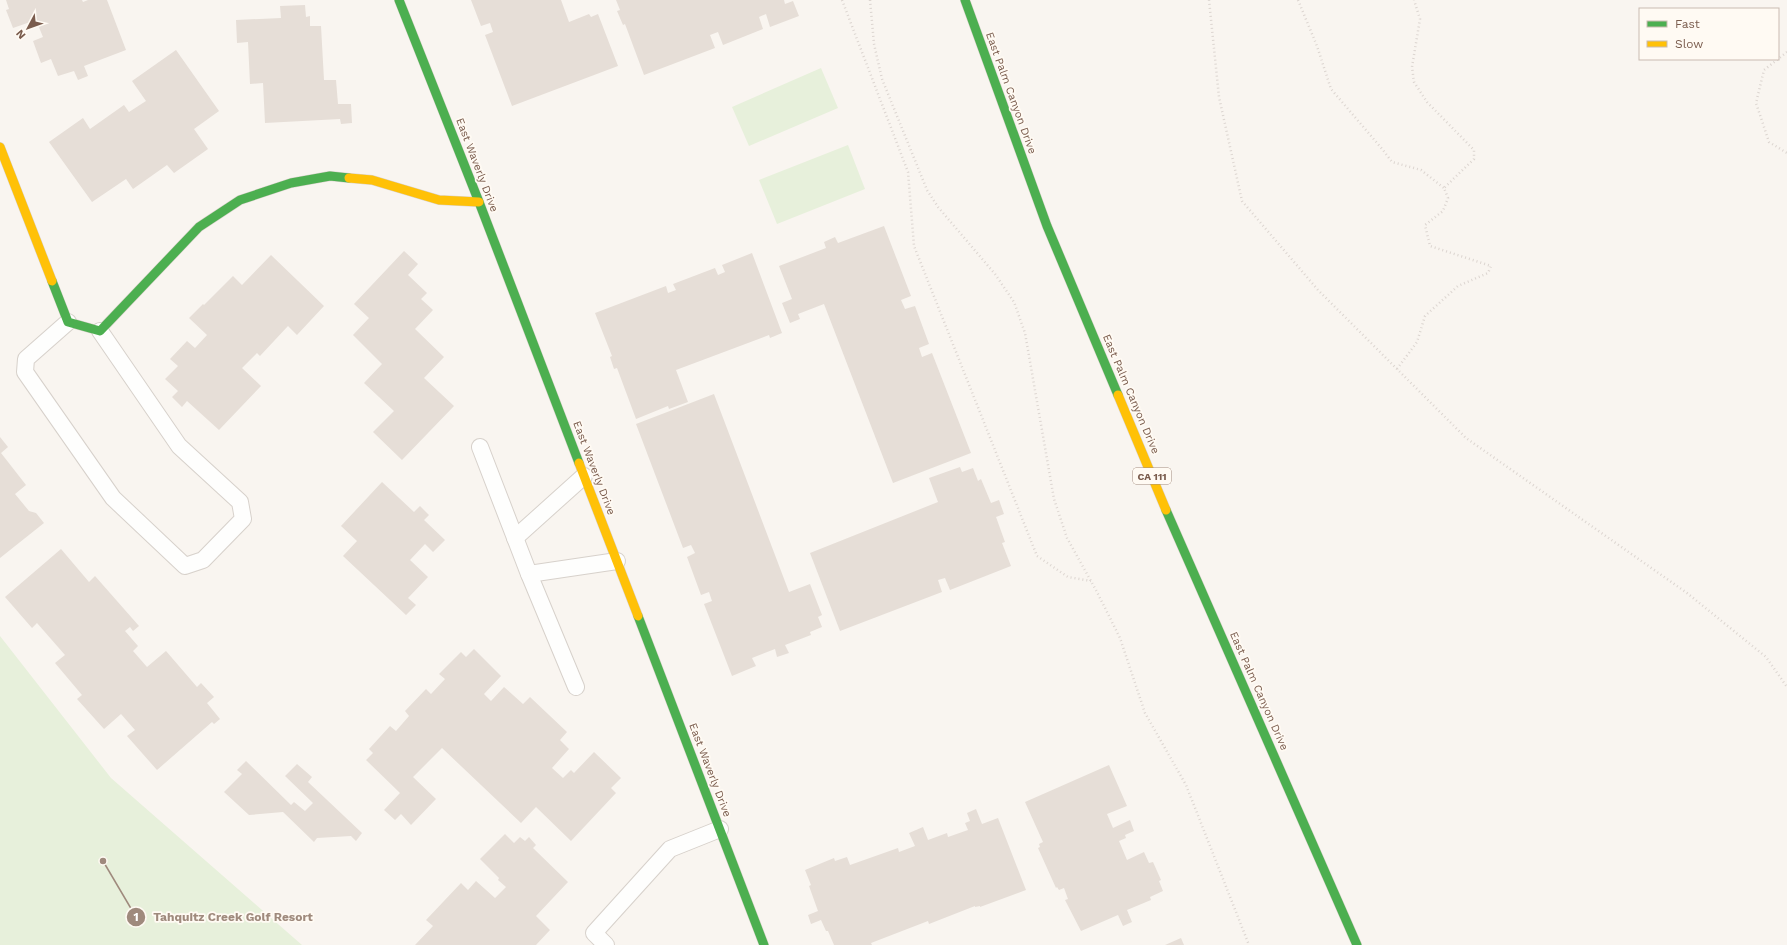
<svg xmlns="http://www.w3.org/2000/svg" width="1787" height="945" viewBox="0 0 1787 945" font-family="'Work Sans',sans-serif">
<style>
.green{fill:#e7f0db}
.building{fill:#e6ded7}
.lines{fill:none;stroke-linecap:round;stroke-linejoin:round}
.lane-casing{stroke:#d7d1cb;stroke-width:18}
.fast-casing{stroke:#d9d2cb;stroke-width:10}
.slow-casing{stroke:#d9d2cb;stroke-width:10}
.path{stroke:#dcd5d0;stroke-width:2.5;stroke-dasharray:1 3;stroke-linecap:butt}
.lane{stroke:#fefefd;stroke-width:16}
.fast{stroke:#4caf50;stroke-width:9}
.slow{stroke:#ffc107;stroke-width:9}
.labels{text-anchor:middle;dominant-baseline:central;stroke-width:3.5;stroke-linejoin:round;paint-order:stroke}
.shield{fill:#fffaf3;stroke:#a28b7f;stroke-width:1}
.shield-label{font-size:10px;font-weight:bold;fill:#7a5c4d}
.street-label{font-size:11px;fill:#7a5c4d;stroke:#fffaf3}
.leader{fill:none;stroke:#9f8a7d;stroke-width:1.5}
.callout-dot{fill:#9f8a7d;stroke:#fffaf3;stroke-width:1.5}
.mark-label{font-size:12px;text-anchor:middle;font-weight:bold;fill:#fff}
.callout-label{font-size:12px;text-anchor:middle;font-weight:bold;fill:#9f8a7d;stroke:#fffaf3;stroke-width:3.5;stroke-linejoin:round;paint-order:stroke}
</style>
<rect width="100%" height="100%" fill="#f9f5f0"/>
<g class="green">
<path d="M821 68 838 108 749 146 732 107Z"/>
<path d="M848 145 865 189 777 224 759 180Z"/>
<path d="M0 636 111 778 302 945H0Z"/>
</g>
<g class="building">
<path d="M6 0H82L83 2 88 0H107L126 50 84 66 88 76 78 80 74 71 58 76 51 59 41 63 33 41 43 37 36 20 13 28 6 10 9 9Z"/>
<path d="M471 0H561L569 22 589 14 591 17 598 14 618 66 512 106 485 35 493 32 490 23 481 26Z"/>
<path d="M616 0H784L785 4 793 1 799 16 770 27 766 14 759 17 763 29 723 45 718 32 710 35 715 48 644 75 625 24 623 25 617 11 620 10Z"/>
<path d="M305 5 306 17 310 16V26H321L324 80H336L338 104H351L352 123 341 124 340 119 265 123 263 83 250 84 248 42 237 43 236 20 281 18 280 6Z"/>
<path d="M176 50 219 111 194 129 208 149 174 173 167 165 133 189 126 179 92 202 49 142 83 118 90 129 124 105 129 112 146 101 132 81Z"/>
<path d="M884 226 911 296 901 300 905 309 915 306 929 344 919 348 922 357 932 353 971 453 893 483 824 304 798 314 800 319 790 323 782 303 792 299 779 266 826 248 824 242 835 237 838 243Z"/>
<path d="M404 251 418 264 408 275 427 293 421 299 433 310 415 329 444 357 424 378 454 406 402 460 373 432 394 411 364 383 382 364 353 335 369 318 354 304Z"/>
<path d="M752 253 782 333 770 338 769 335 676 370 688 402 669 409 668 406 636 419 617 368 614 369 610 357 612 356 595 313 666 286 668 293 676 290 673 284 715 268 718 275 725 272 722 265Z"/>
<path d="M271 255 324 306 297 335 288 326 260 356 257 353 242 368 261 386 219 430 187 401 182 407 172 397 178 391 165 379 178 366 170 359 187 341 195 348 207 335 189 318 203 304 204 305 233 276 242 285Z"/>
<path d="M714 394 789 592 810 584 822 615 818 617 822 627 810 632 811 635 785 645 789 653 777 657 775 649 752 658 756 666 732 676 704 604 712 601 709 592 701 595 687 557 695 553 691 545 683 548 636 424Z"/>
<path d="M0 437 8 447 1 453 26 485 15 494 29 511 36 513 44 523 0 558Z"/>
<path d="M960 467 962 472 973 468 978 481 981 479 991 503 999 500 1004 514 996 517 1005 542 1002 543 1011 566 950 590 945 578 938 580 942 592 840 631 810 553 938 502 929 478Z"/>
<path d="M382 482 414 512 420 506 429 515 424 520 445 540 433 552 425 544 410 560 428 577 408 598 416 605 406 615 343 556 357 541 341 526Z"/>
<path d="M61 549 89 582 95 576 139 626 133 631 130 627 125 631 138 646 133 651 147 667 166 651 197 687 201 683 214 697 207 703 220 719 214 724 212 722 157 770 127 736 135 730 121 714 104 729 77 699 82 695 55 663 65 655 37 623 32 628 5 597Z"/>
<path d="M474 649 501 676 484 694 491 701 504 687 523 704 530 697 567 732 560 740 569 749 552 768 563 778 571 770 574 773 594 752 621 778 611 788 616 793 571 841 536 807 521 823 442 748 413 777 436 799 411 825 401 814 395 820 384 810 400 793 366 760 373 753 369 749 390 726 396 731 409 716 405 711 426 689 431 694 445 679 439 674 461 652 466 657Z"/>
<path d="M246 761 291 805 294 802 305 811 313 803 285 776 297 764 312 777 308 782 362 833 356 841 351 836 317 838 314 842 283 812 249 815 224 792 242 774 237 770Z"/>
<path d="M1109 765 1127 806 1107 814 1113 828 1130 820 1134 831 1125 835 1126 838 1119 841 1127 860 1144 852 1149 863 1153 862 1161 880 1159 881 1163 891 1150 897 1151 900 1127 910 1132 922 1123 926 1118 915 1081 931 1065 900 1068 899 1064 888 1059 890 1057 887 1056 888 1038 848 1040 847 1039 844 1043 842 1025 802Z"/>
<path d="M976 809 982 824 998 818 1026 890 980 907V906L975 907V906L929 924 928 921 871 943 872 945H834L828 931H826L821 920 811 924 808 915 818 911 809 886 811 885 805 870 834 858 835 861 847 857 850 865 898 848 899 852 915 846 909 833 923 827 928 840 947 833 948 837 968 830 965 823 970 821 967 813Z"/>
<path d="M505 834 514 843 520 837 525 841 529 837 536 845 533 848 568 882 536 916 550 930 536 945H415L433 926 426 920 461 883 468 890 476 881 495 898 506 887 498 880 499 878 480 859Z"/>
<path d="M1181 938 1184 945H1165Z"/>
</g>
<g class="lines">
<g class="lane-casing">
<g id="lane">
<path d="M68 322 26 359 25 372 113 498 185 566 203 560 243 519 240 502 179 446 100 331"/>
<path d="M480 447 529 574 576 687"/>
<path d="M515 538 584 476"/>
<path d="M529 574 617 561"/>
<path d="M606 945 594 933 670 849 720 829"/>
</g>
</g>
<g class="fast-casing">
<g id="fast">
<path d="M399 0 479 202 579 463"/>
<path d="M965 0 1047 226 1118 395"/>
<path d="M52 281 68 322 100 331 199 227 240 200 291 183 330 176 349 178"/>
<path d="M1166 510 1357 945"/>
<path d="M638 616 764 945"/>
</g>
</g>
<g class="slow-casing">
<g id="slow">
<path d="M0 147 52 281"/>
<path d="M349 178 372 180 439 200 479 202"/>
<path d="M1118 395 1166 510"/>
<path d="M579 463 638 616"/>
</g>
</g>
<g class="path">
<path d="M842 0 908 172 914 246 1037 556 1068 577 1091 581"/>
<path d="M870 0 874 44 882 79 927 190 938 207 995 274 1014 302 1025 333 1054 499 1067 538 1097 592 1120 638 1145 713 1186 785 1249 945"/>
<path d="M1209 0 1219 97 1242 201 1318 290 1466 438 1687 593 1766 657 1787 687"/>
<path d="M1298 0 1317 46 1331 89 1383 150 1392 162 1421 170 1444 188"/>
<path d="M1787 52 1764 70 1756 103 1769 142 1787 153"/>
<path d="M1397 369 1417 342 1425 316 1458 286 1488 273 1491 266 1430 246 1425 225 1443 211 1448 198 1444 188 1474 159V150L1427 102 1414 82 1412 67 1420 19 1414 0"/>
</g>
<use href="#lane" class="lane"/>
<use href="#fast" class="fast"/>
<use href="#slow" class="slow"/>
</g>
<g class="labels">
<rect class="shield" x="1133" y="468" width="38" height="16" rx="3"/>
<g class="shield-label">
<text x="1152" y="476">CA 111</text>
</g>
<g class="street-label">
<text transform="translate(1011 93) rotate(70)">East Palm Canyon Drive</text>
<text transform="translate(477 165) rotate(69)">East Waverly Drive</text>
<text transform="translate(1131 394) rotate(67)">East Palm Canyon Drive</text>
<text transform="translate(594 468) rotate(69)">East Waverly Drive</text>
<text transform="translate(1259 691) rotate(66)">East Palm Canyon Drive</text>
<text transform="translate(710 770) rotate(69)">East Waverly Drive</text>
</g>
</g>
<path class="leader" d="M103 861L136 917"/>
<g class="callout-dot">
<circle cx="103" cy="861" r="4"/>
<circle cx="136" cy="917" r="10"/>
</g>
<g class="mark-label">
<text x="136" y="921">1</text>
</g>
<g class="callout-label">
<text x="233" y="921">Tahquitz Creek Golf Resort</text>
</g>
<rect x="1639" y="8" width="140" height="52" fill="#fffaf3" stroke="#cabbb1"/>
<rect x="1647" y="21" width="20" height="6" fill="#4caf50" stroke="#cabbb1"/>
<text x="1675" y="28" font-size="12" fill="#7a5c4d">Fast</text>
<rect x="1647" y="41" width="20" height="6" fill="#ffc107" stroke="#cabbb1"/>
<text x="1675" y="48" font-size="12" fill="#7a5c4d">Slow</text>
<g transform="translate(28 28) rotate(229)" stroke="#fffaf3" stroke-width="3" paint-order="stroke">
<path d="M0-3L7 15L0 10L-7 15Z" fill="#7a5c4d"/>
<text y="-6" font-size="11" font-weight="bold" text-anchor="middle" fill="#7a5c4d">N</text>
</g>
</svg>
